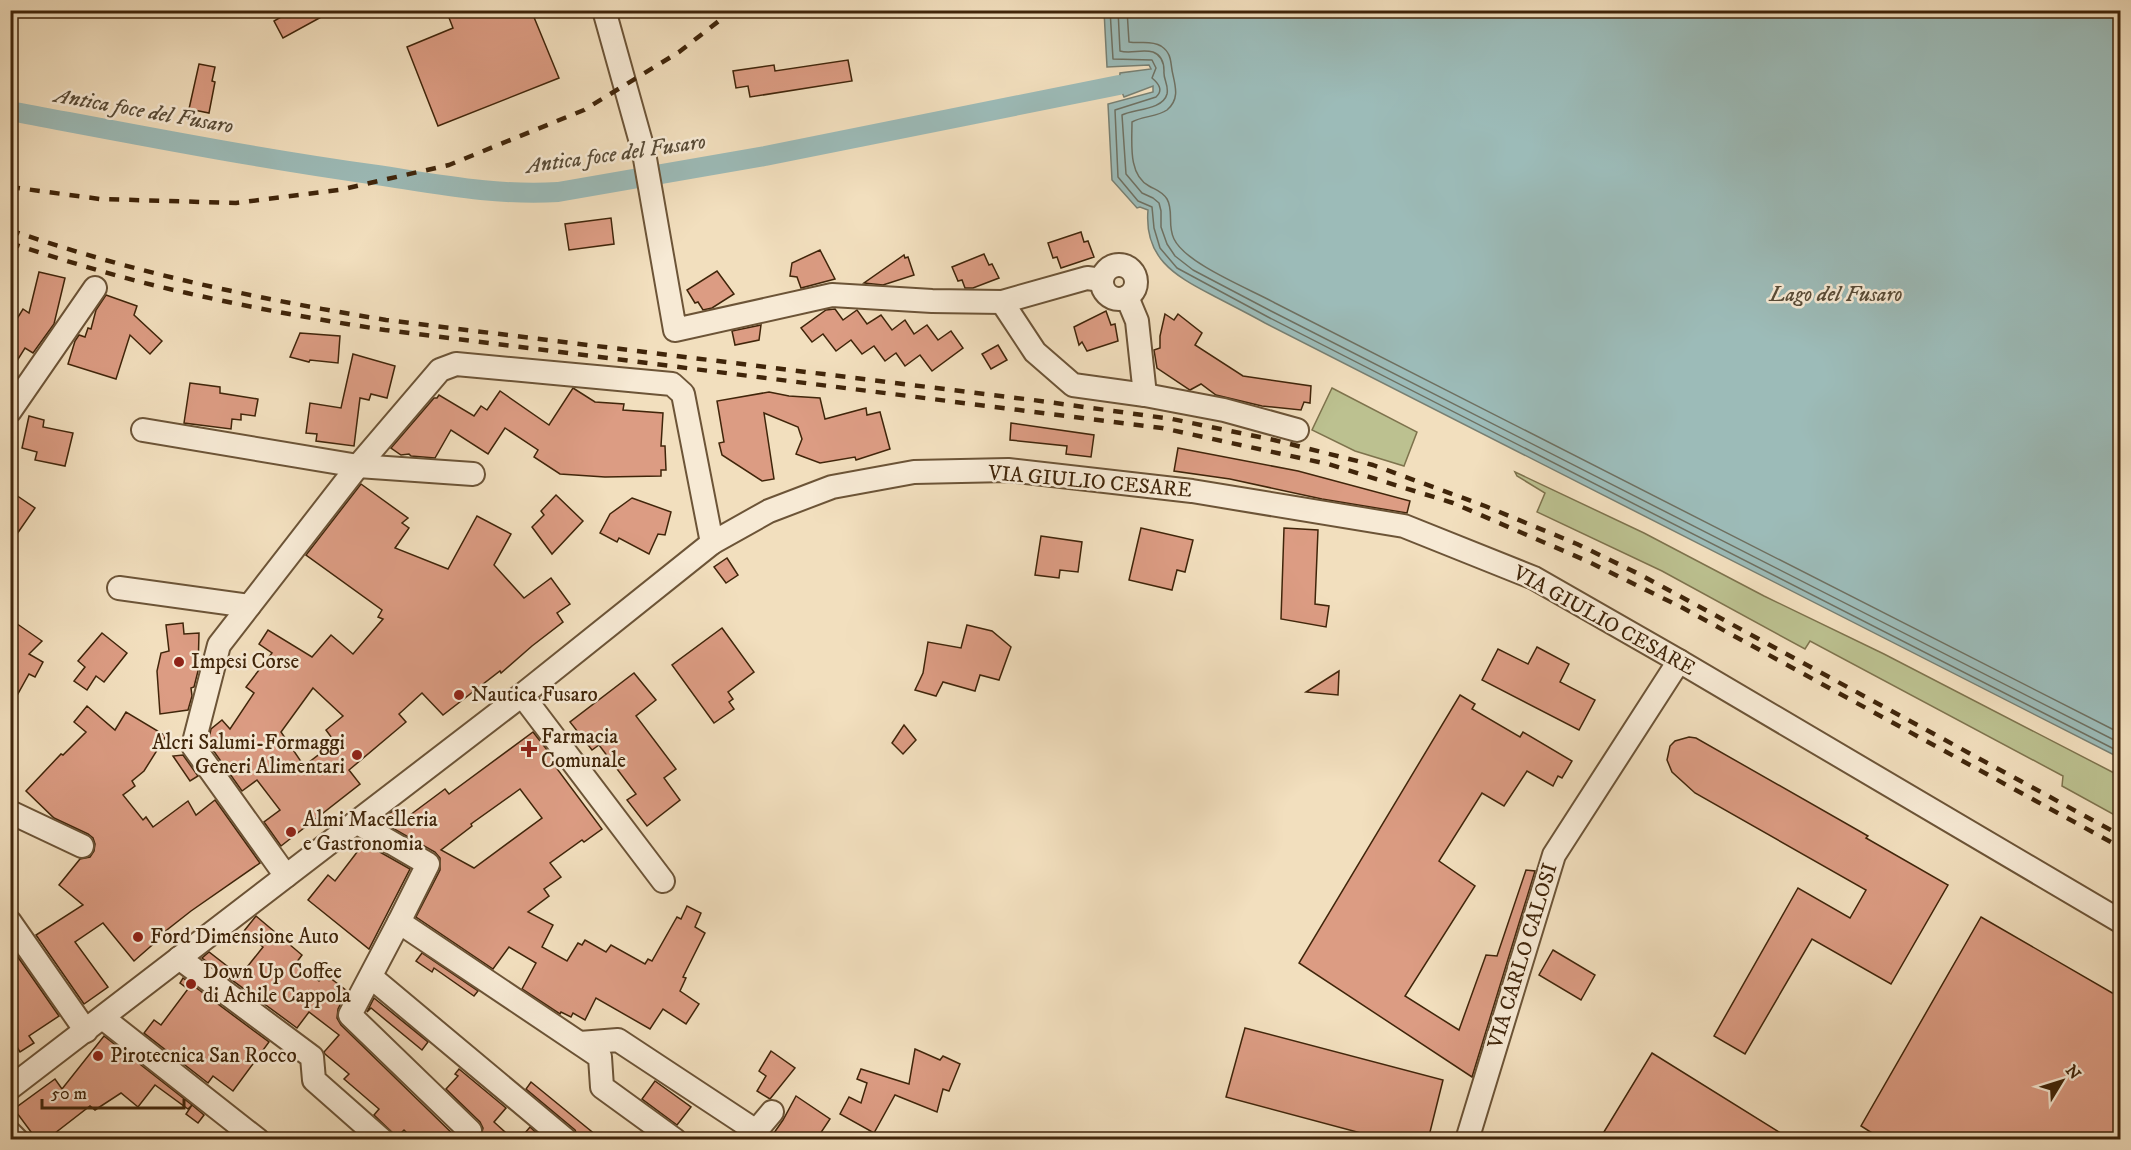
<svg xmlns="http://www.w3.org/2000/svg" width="2131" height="1150" viewBox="0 0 2131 1150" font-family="'IM FELL DW Pica',serif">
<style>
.green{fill:#bcc190;stroke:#7e734d;stroke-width:1.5}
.water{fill:#9cbbb8;stroke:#777f72;stroke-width:1.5}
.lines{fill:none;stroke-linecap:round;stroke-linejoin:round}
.shore{stroke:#6e7061;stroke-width:1.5}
.canal{stroke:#9cbbb8;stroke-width:20}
.building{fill:#dc9c83;stroke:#40250a;stroke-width:1.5;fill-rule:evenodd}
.minor-casing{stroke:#6c5437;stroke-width:26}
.minor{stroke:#f7ead5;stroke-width:22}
.rail{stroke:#40250a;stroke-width:4.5;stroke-dasharray:10 10;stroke-linecap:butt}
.poi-dot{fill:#8f2418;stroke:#f7ead5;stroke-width:2}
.labels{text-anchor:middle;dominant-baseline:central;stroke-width:5;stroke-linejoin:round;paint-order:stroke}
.street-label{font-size:21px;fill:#40250a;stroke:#f7ead5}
.poi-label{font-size:21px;fill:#40250a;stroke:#f7ead5;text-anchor:start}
.water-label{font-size:22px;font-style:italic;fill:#574a36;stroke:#f7ead5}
</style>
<rect width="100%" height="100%" fill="#f2dfbe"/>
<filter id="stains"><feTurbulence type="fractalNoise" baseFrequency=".00333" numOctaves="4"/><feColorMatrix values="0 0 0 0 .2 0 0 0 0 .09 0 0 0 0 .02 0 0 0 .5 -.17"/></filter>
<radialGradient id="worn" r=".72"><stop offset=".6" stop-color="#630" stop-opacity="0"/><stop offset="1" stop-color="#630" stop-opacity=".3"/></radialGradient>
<g class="green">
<path d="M1332 388 1417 432 1404 466 1355 451 1312 430Z"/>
<path d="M1515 472 1644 533 1764 596 1884 654 2120 776V818L2062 786 2063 776 1810 641 1805 649 1662 571 1537 512 1545 493 1517 476Z"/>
</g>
<path class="water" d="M1104 11H2120V758L1265 323C1247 313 1229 304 1212 295 1173 275 1144 257 1148 210L1140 207 1137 208 1112 180 1108 104 1153 92V86L1124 97 1119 85 1120 73 1151 69 1149 65 1107 67Z"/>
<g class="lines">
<g class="shore">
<path d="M1110 10 1113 59 1152 60 1156 68 1152 78C1158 83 1164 90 1156 97L1115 110 1118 177 1138 201 1152 207 1154 228 1160 248 1177 268 1268 317 2120 752"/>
<path d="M1118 10 1120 51C1130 54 1142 49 1153 52 1161 55 1164 63 1164 71 1163 79 1169 85 1167 94 1163 110 1134 109 1122 115L1126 174 1142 193 1153 198 1159 203 1161 211V227L1167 244 1175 256 1193 270 1271 311 2120 743"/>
<path d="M1127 10 1129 42C1140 44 1151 40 1161 46 1173 54 1170 64 1173 75 1176 88 1179 100 1167 110 1157 117 1142 116 1132 122 1132 143 1128 175 1149 186 1156 190 1162 191 1167 199 1174 211 1167 225 1174 239 1186 264 1250 289 1275 303L2120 733"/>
</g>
<path class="canal" d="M10 111C133 134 254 158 377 175 437 184 497 196 558 192L765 156 1119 85"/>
</g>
<g class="building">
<path d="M293 10H334L283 38 274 21Z"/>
<path d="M446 10H531L559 78 438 126 407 47 453 28Z"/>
<path d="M848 60 852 81 750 97 748 86 736 88 733 71 774 65 775 71Z"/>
<path d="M199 64 215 67 212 81 215 82 209 113 189 109Z"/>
<path d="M611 218 614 244 569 250 565 224Z"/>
<path d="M1081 232 1084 242 1088 241 1094 257 1061 268 1057 257 1053 258 1048 243Z"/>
<path d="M820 250 835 279 801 288 797 277 790 276 792 263Z"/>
<path d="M984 254 989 265 992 264 999 278 973 288H965L962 280 958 281 952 267Z"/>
<path d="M904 255 905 258 908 257 914 275 883 285 864 283Z"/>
<path d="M717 271 734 294 712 308 703 310 698 302 695 303 687 290Z"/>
<path d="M39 272 65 278 54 324 33 353 25 348 10 372V330L23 309 29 313Z"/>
<path d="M106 295 137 306 134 315 162 341 150 354 130 335 116 379 68 364 75 341 79 335 85 337 88 328 91 329 96 310Z"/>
<path d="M835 309 843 320 857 310 867 324 881 315 892 330 905 320 914 334 927 325 938 340 951 331 963 348 932 371 920 355 905 366 896 353 885 361 874 346 862 354 851 340 836 351 823 334 812 342 801 328 826 310Z"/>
<path d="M1106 311 1111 325 1115 324 1118 341 1087 351 1082 342 1079 345 1074 327Z"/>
<path d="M1165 314 1174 320 1178 314 1202 333 1195 345 1243 376 1311 386 1310 403 1304 402 1301 410 1262 406 1216 395 1201 384 1190 390 1157 368 1154 350 1160 348V336Z"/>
<path d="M761 325 759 340 735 345 732 331Z"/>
<path d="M300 333 340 336 338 363 310 360 309 362 290 357Z"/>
<path d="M998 345 1007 360 991 369 982 354Z"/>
<path d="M353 354 395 366 387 398 371 394 369 400 360 398 354 446 316 441 317 434 306 433 310 403 341 408Z"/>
<path d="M190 383 220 387V393L258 399 255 416 241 414V420L232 419 231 429 184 423Z"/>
<path d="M573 388 595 402 624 404 623 410 663 413 661 446H665L666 470H661V476L605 477 560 474 534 457 538 450 505 428 488 454 451 430 435 458 411 456 409 454 401 455 391 448 434 398H437L439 395 474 416 481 406 487 410 500 391 549 425Z"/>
<path d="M769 392 789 396 820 398 825 419 866 408 867 415 880 412 890 449 856 460 855 457 820 463 796 454 802 439 798 427 764 413 774 479 762 481 722 455 719 443 724 442 717 401Z"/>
<path d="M29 416 44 420 43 427 73 433 65 466 35 460 37 452 22 448Z"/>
<path d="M1011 423 1094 435 1091 457 1066 454 1067 446 1010 440Z"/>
<path d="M1178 448 1298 471 1410 501 1407 513 1322 499 1230 479 1174 471Z"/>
<path d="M361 484 408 518 402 523 409 528 395 548 448 569 477 516 511 534 494 565 524 598 551 578 570 604 557 613 563 622 532 646 501 673 500 671 443 715 422 693 399 714 406 722 349 770 360 784 281 846 264 822 280 810 257 780 242 791 208 743 211 729 222 720 230 729 254 693 246 687 272 653 259 644 268 630 312 657 331 635 353 654 383 619 378 617 382 610 306 555ZM313 688 343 716 326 730 335 742 304 766 281 732Z"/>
<path d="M10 491 35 508 10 544Z"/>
<path d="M556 495 583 521 552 554 532 527 544 515 541 511Z"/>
<path d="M632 498 671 512 665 535 658 534 649 554 619 538 617 542 600 533 610 514Z"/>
<path d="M1141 528 1193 540 1185 572 1177 570 1172 590 1129 580Z"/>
<path d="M1284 528 1318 530 1315 604 1329 606 1326 627 1281 619Z"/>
<path d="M1041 536 1082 542 1078 572 1060 570 1059 578 1035 575Z"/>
<path d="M727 558 738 575 726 583 714 567Z"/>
<path d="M10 619 42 641 29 654 43 662 35 677 29 674 10 708Z"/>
<path d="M183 623 184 634 199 633 198 671 194 687 191 688 192 696 188 710 160 714 157 671 161 653 169 651 166 625Z"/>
<path d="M967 625 992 631 1011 647 999 680 980 675 975 691 943 682 936 696 915 690 923 673 928 642 961 648Z"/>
<path d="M722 628 754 672 728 692 733 699 729 702 734 709 714 723 672 665Z"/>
<path d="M102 633 127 653 104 682 96 676 87 690 74 681 85 667 78 661Z"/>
<path d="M1537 647 1569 664 1560 682 1595 700 1579 730 1482 680 1498 649 1528 664Z"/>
<path d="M1339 671 1338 695 1306 692Z"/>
<path d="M634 673 656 700 636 716 676 769 664 778 680 800 647 826 627 800 636 794 599 745 592 750 570 722Z"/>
<path d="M1460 695 1475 704 1472 709 1520 737 1523 732 1572 761 1562 778 1558 776 1553 786 1527 771 1504 806 1482 793 1439 861 1475 886 1405 996 1459 1030 1486 955 1497 956 1526 870 1535 871 1472 1077 1299 963Z"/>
<path d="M87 706 115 730 126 712 166 736 144 771 132 781 135 786 123 795 143 820 146 817 153 827 188 801 196 815 215 800 260 863 191 911 158 937 159 939 134 961 103 923 75 942 108 987 84 1004 36 935 83 905 59 885 80 859 90 857 94 851 95 844 93 838 88 834 54 818 26 791 61 754 63 755 86 732 74 722Z"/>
<path d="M904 725 916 740 903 754 892 743Z"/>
<path d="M533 732 555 760 552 762 602 829 584 842 582 840 550 863 561 877 544 889 549 896 528 912 553 925 542 947 567 961 578 943 582 945 585 940 606 952 611 945 645 964 648 959 652 961 677 917 681 919 687 906 701 913 695 927 705 933 683 977 686 978 680 991 699 1004 686 1024 663 1009 650 1029 596 998 585 1020 573 1013 571 1017 561 1012 560 1014 522 989 536 963 509 947 493 969 416 917 440 870V858L435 852 380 821 394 810 402 821 445 789 449 794ZM520 789 542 818 474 868 441 850 472 826 471 824Z"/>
<path d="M1689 737 1696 738 1868 836 1866 838 1948 885 1891 984 1812 939 1745 1054 1714 1036 1798 888 1850 918 1866 890 1695 793 1672 772 1667 760 1670 746 1675 741Z"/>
<path d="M183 755 198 776 190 781 173 756Z"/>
<path d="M364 843 410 869 369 949 308 900 328 875 335 881Z"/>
<path d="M256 916 302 955 296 963 319 981 325 974 347 991 338 1009 337 1018 341 1025 459 1140H414L404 1130 397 1137 374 1115 379 1109 344 1079 349 1074 325 1054 324 1052 339 1035 309 1012 297 1028 202 958 209 952 240 976 263 947 244 931Z"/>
<path d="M1981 917 2121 998V1140H1883L1861 1126Z"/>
<path d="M13 950 59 1016 29 1036 34 1043 20 1052 16 1045 10 1049V951Z"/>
<path d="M1553 950 1595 975 1581 1000 1539 975Z"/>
<path d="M422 953 478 991 474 996 434 968 432 972 416 961Z"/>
<path d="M183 978 269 1042 233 1091 213 1076 208 1083 144 1033 154 1020 161 1025 188 989 180 983Z"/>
<path d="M374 998 428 1042 422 1050 371 1008 367 1012Z"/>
<path d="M1245 1028 1443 1080 1428 1140H1387L1226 1097Z"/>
<path d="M104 1036 192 1105 188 1109 155 1085 138 1107 121 1093 95 1110 90 1106 46 1140H37L14 1109 55 1079 62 1089Z"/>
<path d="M915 1049 940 1060 943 1056 960 1064 949 1091 943 1089 937 1112 895 1095 874 1133 840 1114 849 1097 861 1103 867 1083 857 1079 861 1069 909 1084Z"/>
<path d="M771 1051 795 1068 770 1099 757 1091 766 1076 759 1071Z"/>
<path d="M1652 1053 1792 1140H1599Z"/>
<path d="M459 1069 506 1108 494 1122 514 1140H480L483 1128 480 1122 446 1089 458 1076 455 1074Z"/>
<path d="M655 1081 691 1107 677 1125 642 1099Z"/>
<path d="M531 1082 602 1140H579L575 1130 526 1089Z"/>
<path d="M796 1096 830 1119 816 1140H769L783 1120Z"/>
<path d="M192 1105 204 1115 198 1123 186 1114Z"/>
<path d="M530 1127 544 1140H519Z"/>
</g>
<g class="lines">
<g class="minor-casing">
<g id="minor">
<path d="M604 10 644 153 675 330 832 295 932 301 1002 302 1087 278 1102 280"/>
<circle cx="1119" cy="282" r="17"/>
<path d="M1127 297 1137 321 1145 395"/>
<path d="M1002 302 1035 352 1073 385 1145 395 1224 410 1297 430"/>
<path d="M10 411 95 288"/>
<path d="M143 430 358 466 473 474"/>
<path d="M119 588 249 606"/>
<path d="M522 695 663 881"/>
<path d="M10 812 82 846"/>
<path d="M356 822 428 864 399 922 600 1057 602 1087 675 1140"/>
<path d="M286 876 193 746 219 645 358 466 440 370 456 364 672 384 683 394 712 543"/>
<path d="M10 922 86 1031"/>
<path d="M399 922 350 1015 470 1131"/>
<path d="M179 958 312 1057 314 1080 382 1140"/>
<path d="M371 977 566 1140"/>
<path d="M103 1018 258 1140"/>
<path d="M580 1043 618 1040 756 1131 772 1112"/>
<path d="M10 1088 522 695 712 543 769 511 832 487 914 472 1008 470 1192 491 1404 526 1534 578 1679 661 2120 921"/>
<path d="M10 1133 17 1140"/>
<path d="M1467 1140 1554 855 1679 661"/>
</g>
</g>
<use href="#minor" class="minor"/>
<g class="rail">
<path d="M10 187 100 199 236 203 339 190 449 165 584 110 679 52 733 10"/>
<path d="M10 230C133 273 259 299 386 320L1033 400 1172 419 1274 440 1373 465 1485 506 1577 544 1641 575 2120 835"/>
<path d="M10 243C69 262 127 280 187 293 253 308 319 320 385 330L1162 428 1328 464 1453 503 1587 561 1683 608 2120 847"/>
</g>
</g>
<g class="poi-dot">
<circle cx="179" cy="662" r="6"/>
<circle cx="459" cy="695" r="6"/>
<path d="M526 740h6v6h6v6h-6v6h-6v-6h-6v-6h6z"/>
<circle cx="357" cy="755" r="6"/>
<circle cx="291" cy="832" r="6"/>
<circle cx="138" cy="937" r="6"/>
<circle cx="191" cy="984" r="6"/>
<circle cx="98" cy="1056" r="6"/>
</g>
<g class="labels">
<g class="street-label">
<text transform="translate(1090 482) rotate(5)">VIA GIULIO CESARE</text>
<text transform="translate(1604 621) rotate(29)">VIA GIULIO CESARE</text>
<text transform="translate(1523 956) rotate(-73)">VIA CARLO CALOSI</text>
</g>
<g class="poi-label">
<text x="191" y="662">Impesi Corse</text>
<text x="471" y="695">Nautica Fusaro</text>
<text x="541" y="737">Farmacia<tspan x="541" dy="24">Comunale</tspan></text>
<text x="345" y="743" text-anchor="end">Alcri Salumi-Formaggi<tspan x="345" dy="24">Generi Alimentari</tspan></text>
<text x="303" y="820">Almi Macelleria<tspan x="303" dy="24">e Gastronomia</tspan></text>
<text x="150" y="937">Ford Dimensione Auto</text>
<text x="203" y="972">Down Up Coffee<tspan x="203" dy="24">di Achile Cappola</tspan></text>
<text x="110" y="1056">Pirotecnica San Rocco</text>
</g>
<g class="water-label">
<text transform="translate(144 111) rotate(10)">Antica foce del Fusaro</text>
<text transform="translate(616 154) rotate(-8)">Antica foce del Fusaro</text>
<text x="1836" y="294">Lago del Fusaro</text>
</g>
</g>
<rect width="2131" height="1150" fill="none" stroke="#f2dfbe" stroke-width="36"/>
<rect x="12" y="12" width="2107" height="1126" fill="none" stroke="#40250a" stroke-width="3"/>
<rect x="18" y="18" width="2095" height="1114" fill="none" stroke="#40250a" stroke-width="1.5"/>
<g transform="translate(2062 1081) rotate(52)" stroke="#f7ead5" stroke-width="4.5" paint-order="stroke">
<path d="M0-4.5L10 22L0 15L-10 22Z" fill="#40250a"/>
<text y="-9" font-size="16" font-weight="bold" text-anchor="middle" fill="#40250a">N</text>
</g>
<path d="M42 1099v9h142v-9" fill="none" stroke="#40250a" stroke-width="3"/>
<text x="51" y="1099" font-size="18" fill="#40250a" stroke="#f7ead5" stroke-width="4.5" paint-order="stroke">50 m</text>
<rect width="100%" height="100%" filter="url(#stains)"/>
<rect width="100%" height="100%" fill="url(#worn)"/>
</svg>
